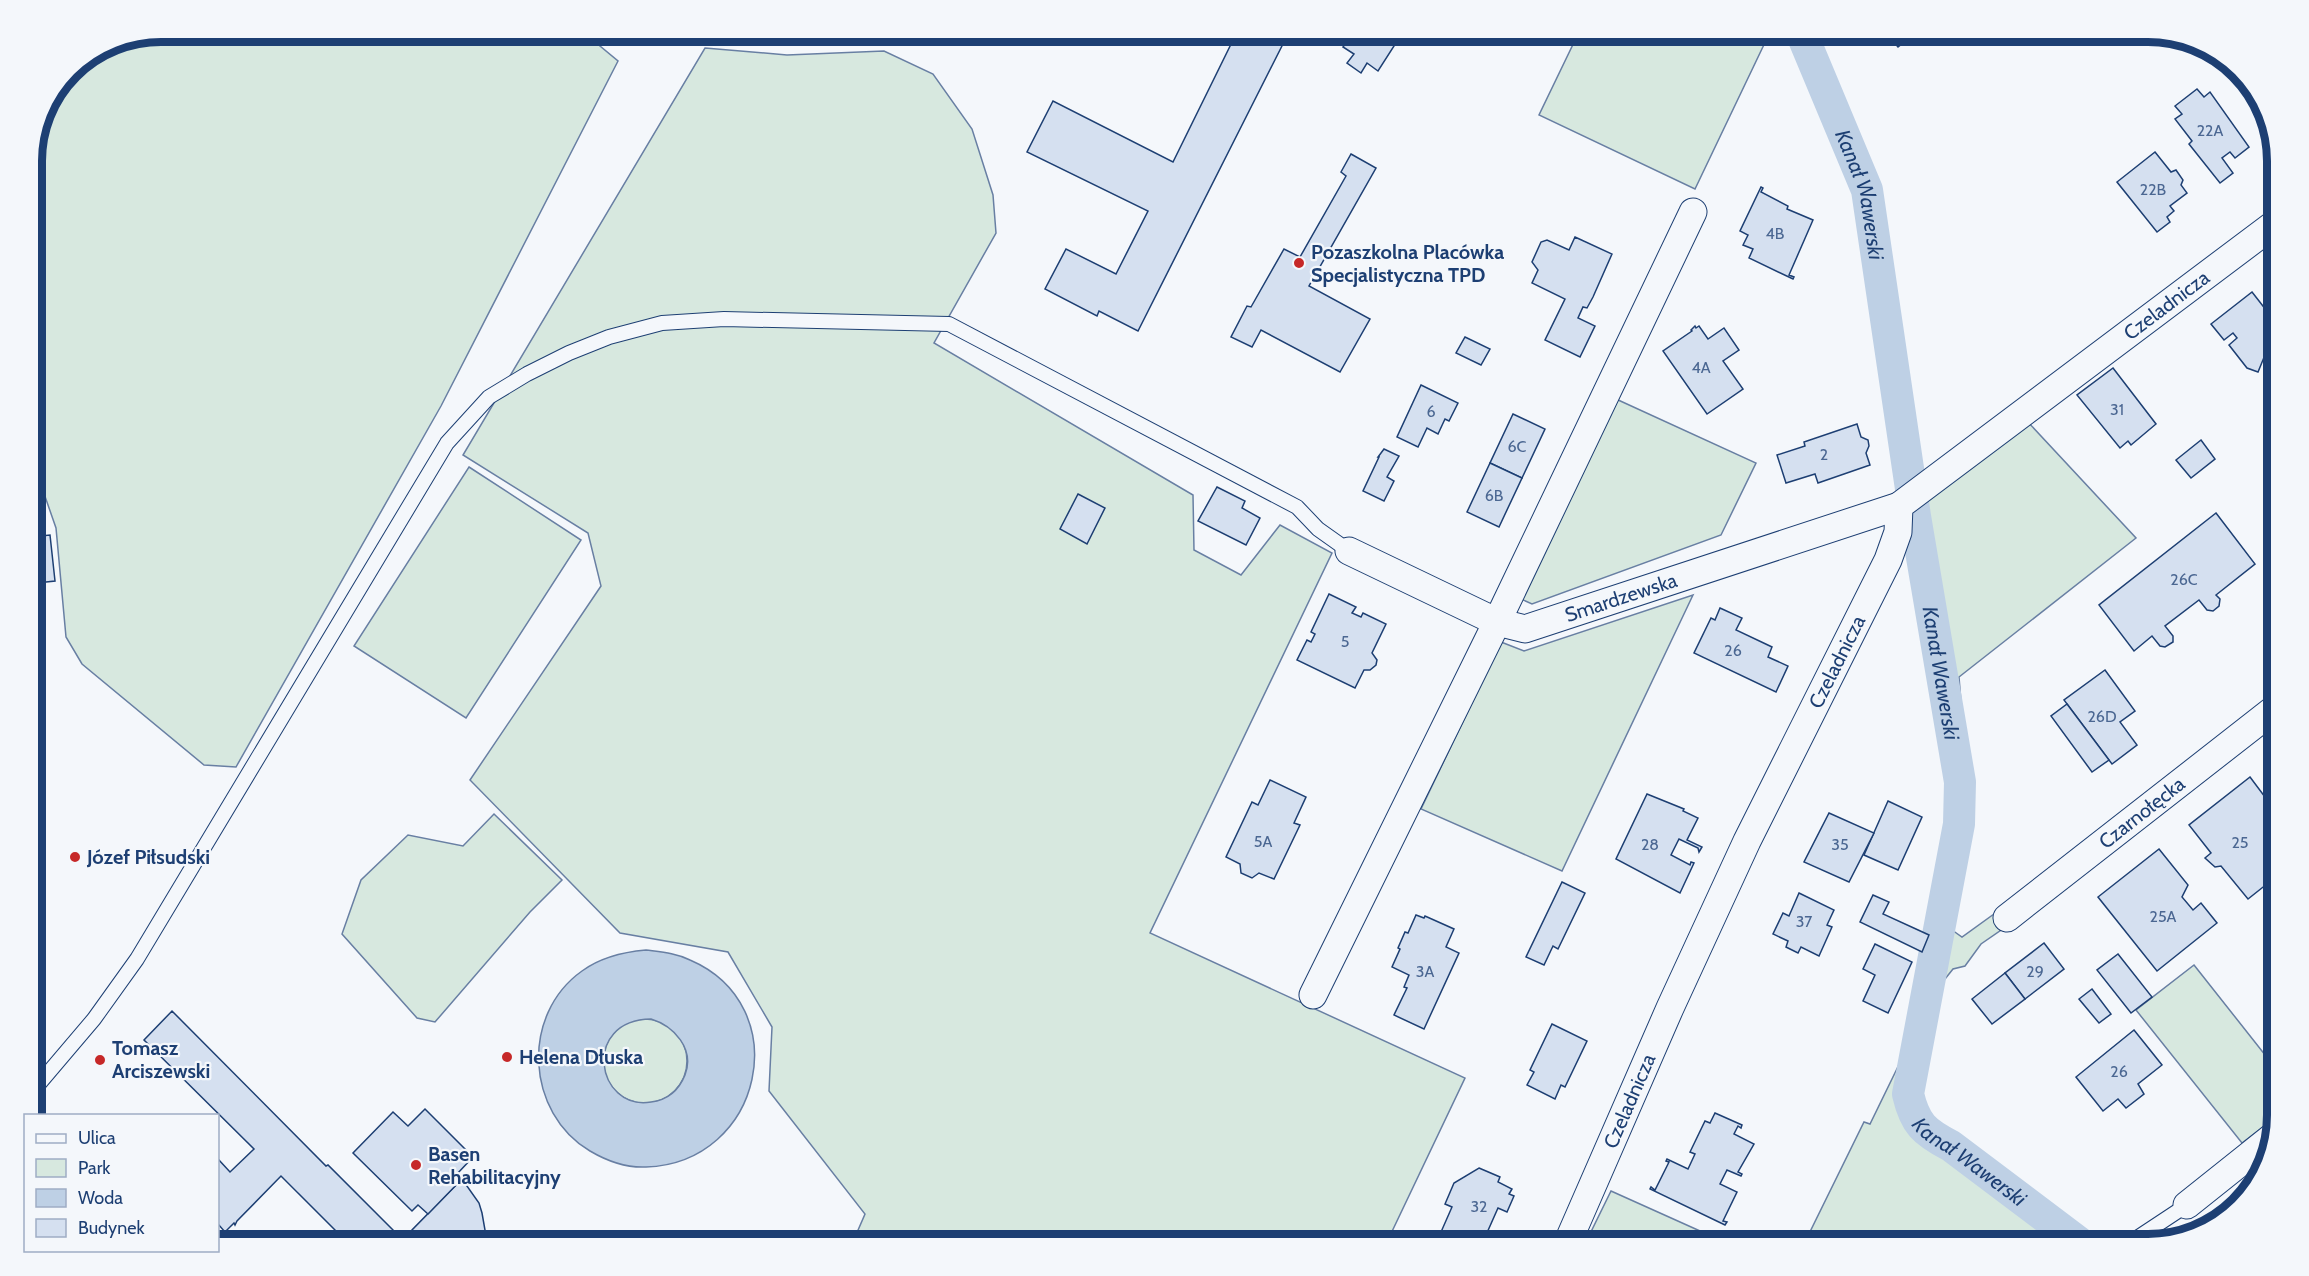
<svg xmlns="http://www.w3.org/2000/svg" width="2309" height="1276" viewBox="0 0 2309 1276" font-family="Cabin,sans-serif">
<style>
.green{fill:#d7e8df;stroke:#687fa3;stroke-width:1.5}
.water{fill:#bed0e5;stroke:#687fa3;stroke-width:1.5;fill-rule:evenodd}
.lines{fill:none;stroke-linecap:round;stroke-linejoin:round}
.canal{stroke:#bed0e5;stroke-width:32}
.building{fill:#d5e0f0;stroke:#1d3f73;stroke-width:1.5}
.service-casing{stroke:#1d3f73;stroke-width:16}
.minor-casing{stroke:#1d3f73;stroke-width:29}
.service{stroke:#f4f7fb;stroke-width:14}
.minor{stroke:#f4f7fb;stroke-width:27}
.poi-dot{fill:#c62828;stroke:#f4f7fb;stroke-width:2}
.labels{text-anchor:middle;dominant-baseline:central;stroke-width:4.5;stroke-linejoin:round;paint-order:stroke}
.number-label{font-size:16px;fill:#4b6792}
.poi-label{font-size:20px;font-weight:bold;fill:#1d3f73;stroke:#f4f7fb;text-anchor:start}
.street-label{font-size:20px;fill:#1d3f73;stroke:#f4f7fb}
.water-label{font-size:21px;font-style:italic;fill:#1d3f73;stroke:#f4f7fb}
.rim{fill:none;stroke:#1d3f73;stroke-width:8}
</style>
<rect width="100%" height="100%" fill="#f4f7fb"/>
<g class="green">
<path d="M161 32H583L618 61 441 406 236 767 204 765 82 664 66 637 56 528 32 459V153L42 111 70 69 112 41Z"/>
<path d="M1579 32H1770L1695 189 1539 115Z"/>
<path d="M1789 32H1815L1873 173 1874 186 1880 196 1922 471 1900 479 1852 185Z"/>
<path d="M705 48 787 55 884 51 933 74 972 129 993 195 996 233 934 343 1193 495 1194 550 1241 575 1280 525 1332 553 1150 933 1465 1078 1386 1244H852L865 1214 769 1091 772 1027 728 952 620 933 470 780 601 586 588 533 463 455Z"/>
<path d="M1616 399 1756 463 1721 535 1532 604 1521 599Z"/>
<path d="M2027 421 2136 538 1959 677 1971 827 1952 930 1962 937 1994 914 2004 928 1981 944 1965 966 1953 969 1937 989 1921 1103 1928 1118 1950 1137 2101 1244H1804L1864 1122 1870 1124 1909 1044 1929 935 1949 803 1950 783 1913 552 1930 522 1927 500Z"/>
<path d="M469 467 581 540 466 718 354 646Z"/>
<path d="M1693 595 1562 871 1421 809 1501 642 1524 651Z"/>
<path d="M494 814 562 880 530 912 435 1022 417 1018 342 934 361 880 408 835 463 846Z"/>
<path d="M2194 965 2277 1070V1116L2242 1143 2136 1010Z"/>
<circle cx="645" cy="1061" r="42"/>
<path d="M1611 1191 1729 1244H1585Z"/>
</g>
<path class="water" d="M646 950C661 952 676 953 690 960 797 1006 763 1163 646 1167 626 1168 607 1161 590 1151 526 1113 520 1015 582 971 601 957 623 952 646 950ZM651 1019C674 1026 695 1049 685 1075 679 1090 668 1100 651 1102 596 1111 581 1020 651 1019Z"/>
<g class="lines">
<path class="canal" id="s1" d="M1801 32 1867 190 1915 516 1960 782 1959 824 1908 1094C1915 1124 1924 1132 1951 1146L2081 1244"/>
</g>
<g class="building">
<path d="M1237 32H1289L1138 331 1099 311 1097 316 1045 289 1066 249 1116 274 1148 211 1027 152 1053 101 1173 162Z"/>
<path d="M1353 32H1403L1378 71 1367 63 1361 73 1347 63 1354 54 1343 47Z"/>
<path d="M1885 32H1917L1898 47Z"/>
<path d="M2197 89 2204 97 2210 92 2249 147 2235 158 2230 152 2222 158 2233 173 2220 183 2189 144 2192 141 2175 119 2182 114 2175 106Z"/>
<path d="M2155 152 2171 172 2176 170 2183 180 2181 185 2187 193 2170 206 2174 211 2167 217 2170 222 2157 232 2117 182Z"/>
<path d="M1351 154 1376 168 1309 286 1370 319 1340 372 1261 330 1252 347 1231 337 1247 306 1251 307 1284 249 1300 257 1346 176 1341 172Z"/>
<path d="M1761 187 1763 188 1761 192 1788 206 1787 209 1813 220 1789 275 1794 277 1793 279 1749 258 1753 249 1743 245 1748 235 1740 231Z"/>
<path d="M1575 237 1612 254 1593 297 1587 308 1583 307 1578 318 1595 326 1580 357 1545 340 1565 299 1532 283 1538 270 1532 262 1541 242 1547 240 1569 250Z"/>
<path d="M2252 292 2277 324V346L2265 355 2258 372 2247 368 2229 345 2237 338 2233 333 2224 340 2211 324Z"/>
<path d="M1695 326 1696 328 1699 326 1708 339 1724 328 1739 350 1723 361 1743 389 1707 414 1663 351 1692 331 1691 330Z"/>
<path d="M1465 337 1490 349 1481 365 1456 353Z"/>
<path d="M2113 368 2156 424 2131 445 2128 441 2120 448 2077 395Z"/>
<path d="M1421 385 1458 403 1449 421 1445 419 1438 434 1427 428 1418 447 1397 437Z"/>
<path d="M1513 414 1545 429 1522 478 1490 463Z"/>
<path d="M1857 424 1861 437 1868 440 1869 446 1866 453 1870 465 1818 483 1815 474 1786 483 1777 455 1805 446 1804 442Z"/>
<path d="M2201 440 2215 459 2191 478 2176 460Z"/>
<path d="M1384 449 1399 456 1387 477 1394 481 1384 501 1363 491 1379 457H1378Z"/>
<path d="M1490 463 1522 478 1499 527 1467 512Z"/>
<path d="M1217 487 1245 501 1242 508 1260 518 1246 545 1198 521Z"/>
<path d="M1078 494 1105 508 1087 544 1060 529Z"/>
<path d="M2216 513 2255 564 2216 595 2220 599 2219 606 2213 611 2207 610 2199 600 2165 626 2173 636V642L2165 647 2160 646 2152 636 2134 651 2099 605Z"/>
<path d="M50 535 55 581 37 583 32 537Z"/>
<path d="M1329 594 1356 607 1352 613 1361 617 1363 613 1386 624 1372 653 1377 660 1376 665 1370 670H1364L1355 688 1297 660 1307 640 1311 642 1315 634 1311 632Z"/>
<path d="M1720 608 1742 618 1736 630 1772 647 1768 657 1788 666 1776 692 1694 653 1711 618 1715 620Z"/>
<path d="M2105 670 2135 711 2120 722 2137 745 2112 764 2064 700Z"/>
<path d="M2067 704 2109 760 2092 772 2051 716Z"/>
<path d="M2250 777 2277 813V876L2248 899 2221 866 2215 867 2205 858 2211 853 2189 825Z"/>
<path d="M1270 780 1306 797 1294 823 1300 825 1274 879 1259 873 1252 878 1241 873 1240 864 1226 857 1252 802 1258 805Z"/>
<path d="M1647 794 1684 809 1683 811 1698 818 1687 840 1702 847 1699 852 1698 848 1679 839 1671 855 1690 865 1691 862 1694 863 1680 893 1616 859Z"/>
<path d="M1888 801 1922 817 1898 870 1864 855Z"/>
<path d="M1829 813 1874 833 1849 882 1804 862Z"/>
<path d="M2159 849 2188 885 2182 897 2193 910 2201 903 2217 923 2157 971 2098 897Z"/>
<path d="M1562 882 1585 893 1558 949 1553 946 1544 965 1526 957Z"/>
<path d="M1799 893 1834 910 1827 925 1832 927 1819 956 1801 947 1798 953 1786 947 1788 941 1773 934 1783 913 1789 916Z"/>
<path d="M1873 895 1889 902 1883 914 1929 935 1922 952 1860 922Z"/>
<path d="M1416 915 1424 918 1425 916 1454 929 1446 947 1459 953 1424 1029 1394 1015 1407 988 1404 987 1409 975 1392 967 1400 949 1398 948 1405 932 1408 933Z"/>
<path d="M2044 943 2064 969 2025 999 2005 973Z"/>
<path d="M1875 944 1912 962 1888 1013 1863 1001 1875 975 1863 969Z"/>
<path d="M2118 954 2152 997 2131 1013 2097 970Z"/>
<path d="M2005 973 2025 999 1992 1024 1972 999Z"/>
<path d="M2092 989 2111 1014 2099 1023 2079 999Z"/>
<path d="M172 1011 326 1166 328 1165 404 1241 413 1232 412 1230 462 1179 479 1203 482 1213 485 1230 483 1244H426L423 1242 421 1244H349L281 1176 237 1221 235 1225 234 1223 225 1232 218 1224V1159L230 1172 254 1149 144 1040Z"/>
<path d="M1552 1024 1587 1041 1565 1087 1561 1085 1555 1099 1527 1085 1534 1072 1530 1070Z"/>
<path d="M2134 1030 2162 1065 2138 1084 2144 1094 2126 1108 2118 1099 2103 1111 2076 1077Z"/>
<path d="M425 1109 473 1157 457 1174 462 1179 428 1214 418 1205 412 1211 353 1153 393 1112 408 1126Z"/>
<path d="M1715 1113 1742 1125 1741 1128 1738 1126 1734 1134 1754 1144 1738 1172 1742 1174 1741 1176 1727 1170 1720 1184 1737 1192 1723 1221 1727 1222 1725 1225 1650 1189 1651 1187 1655 1190 1669 1162 1666 1161 1667 1159 1688 1169 1695 1154 1690 1152 1705 1121 1710 1123Z"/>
<path d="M1479 1168 1500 1177 1498 1182 1512 1189 1509 1194 1514 1196 1507 1212 1498 1208 1482 1244H1470L1441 1232 1452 1207 1445 1204 1454 1183Z"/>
</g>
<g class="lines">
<g class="service-casing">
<g id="service">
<path d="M32 1092 94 1019 137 959 447 443 489 397 527 374 569 353 609 337 662 323 724 319 949 324 1297 507 1318 529 1349 551"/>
<path d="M2128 1244 2187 1205"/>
</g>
</g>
<g class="minor-casing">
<g id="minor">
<path id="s2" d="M1349 551 1497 622 1525 629 1899 506"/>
<path id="s3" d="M2007 918 2277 707"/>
<path d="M1313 995 1497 622 1693 212"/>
<path d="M2187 1205 2271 1138"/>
<path id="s4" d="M1567 1244 1670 1008 1747 841 1888 560 1898 532 1899 506 2277 222"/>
</g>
</g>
<use href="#service" class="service"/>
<use href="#minor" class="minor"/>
</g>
<g class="poi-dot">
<circle cx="1299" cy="263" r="6"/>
<circle cx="75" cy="857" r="6"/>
<circle cx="507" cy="1057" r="6"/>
<circle cx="100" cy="1060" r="6"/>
<circle cx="416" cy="1165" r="6"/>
</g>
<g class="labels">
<g class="number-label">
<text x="2210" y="130">22A</text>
<text x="2153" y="189">22B</text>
<text x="1775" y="233">4B</text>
<text x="1701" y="367">4A</text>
<text x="2117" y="409">31</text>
<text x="1431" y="411">6</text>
<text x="1517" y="446">6C</text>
<text x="1824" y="454">2</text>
<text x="1494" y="495">6B</text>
<text x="2184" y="579">26C</text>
<text x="1345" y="641">5</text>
<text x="1733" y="650">26</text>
<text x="2102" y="716">26D</text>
<text x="1263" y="841">5A</text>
<text x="2240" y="842">25</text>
<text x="1650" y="844">28</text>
<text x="1840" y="844">35</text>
<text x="2163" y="916">25A</text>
<text x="1804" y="921">37</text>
<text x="1425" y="971">3A</text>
<text x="2035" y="971">29</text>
<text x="2119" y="1071">26</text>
<text x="1479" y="1206">32</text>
</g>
<g class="poi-label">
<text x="1311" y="252">Pozaszkolna Placówka<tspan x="1311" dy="23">Specjalistyczna TPD</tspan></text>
<text x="87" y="857">Józef Piłsudski</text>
<text x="112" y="1048">Tomasz<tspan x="112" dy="23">Arciszewski</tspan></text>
<text x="519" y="1057">Helena Dłuska</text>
<text x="428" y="1154">Basen<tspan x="428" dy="23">Rehabilitacyjny</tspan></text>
</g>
<g class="street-label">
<text stroke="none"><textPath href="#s4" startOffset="1146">Czeladnicza</textPath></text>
<text stroke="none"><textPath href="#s2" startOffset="294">Smardzewska</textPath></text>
<text stroke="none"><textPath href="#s4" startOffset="642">Czeladnicza</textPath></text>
<text stroke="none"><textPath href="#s3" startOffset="171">Czarnołęcka</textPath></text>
<text stroke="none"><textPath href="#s4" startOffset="156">Czeladnicza</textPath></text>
</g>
<g class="water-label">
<text stroke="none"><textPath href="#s1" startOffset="174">Kanał Wawerski</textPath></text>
<text stroke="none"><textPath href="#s1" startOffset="660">Kanał Wawerski</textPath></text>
<text stroke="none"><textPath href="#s1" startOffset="1182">Kanał Wawerski</textPath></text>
</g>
</g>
<path d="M0 0H2309V1276H0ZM161 42H2148A119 119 0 0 1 2267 161V1115A119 119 0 0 1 2148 1234H161A119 119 0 0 1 42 1115V161A119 119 0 0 1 161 42Z" fill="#f4f7fb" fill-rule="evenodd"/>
<path class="rim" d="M161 42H2148A119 119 0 0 1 2267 161V1115A119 119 0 0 1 2148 1234H161A119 119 0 0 1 42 1115V161A119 119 0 0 1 161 42Z"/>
<rect x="24" y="1114" width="195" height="138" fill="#f4f7fb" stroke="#9eadc5" stroke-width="1.5"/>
<rect x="36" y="1134" width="30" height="9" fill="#f4f7fb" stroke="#9eadc5" stroke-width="1.5"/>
<text x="78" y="1144" font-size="18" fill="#1d3f73">Ulica</text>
<rect x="36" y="1159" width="30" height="18" fill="#d7e8df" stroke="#9eadc5" stroke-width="1.5"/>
<text x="78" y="1174" font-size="18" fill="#1d3f73">Park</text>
<rect x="36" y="1189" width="30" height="18" fill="#bed0e5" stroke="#9eadc5" stroke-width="1.5"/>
<text x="78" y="1204" font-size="18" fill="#1d3f73">Woda</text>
<rect x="36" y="1219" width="30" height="18" fill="#d5e0f0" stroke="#9eadc5" stroke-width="1.5"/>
<text x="78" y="1234" font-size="18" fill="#1d3f73">Budynek</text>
</svg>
